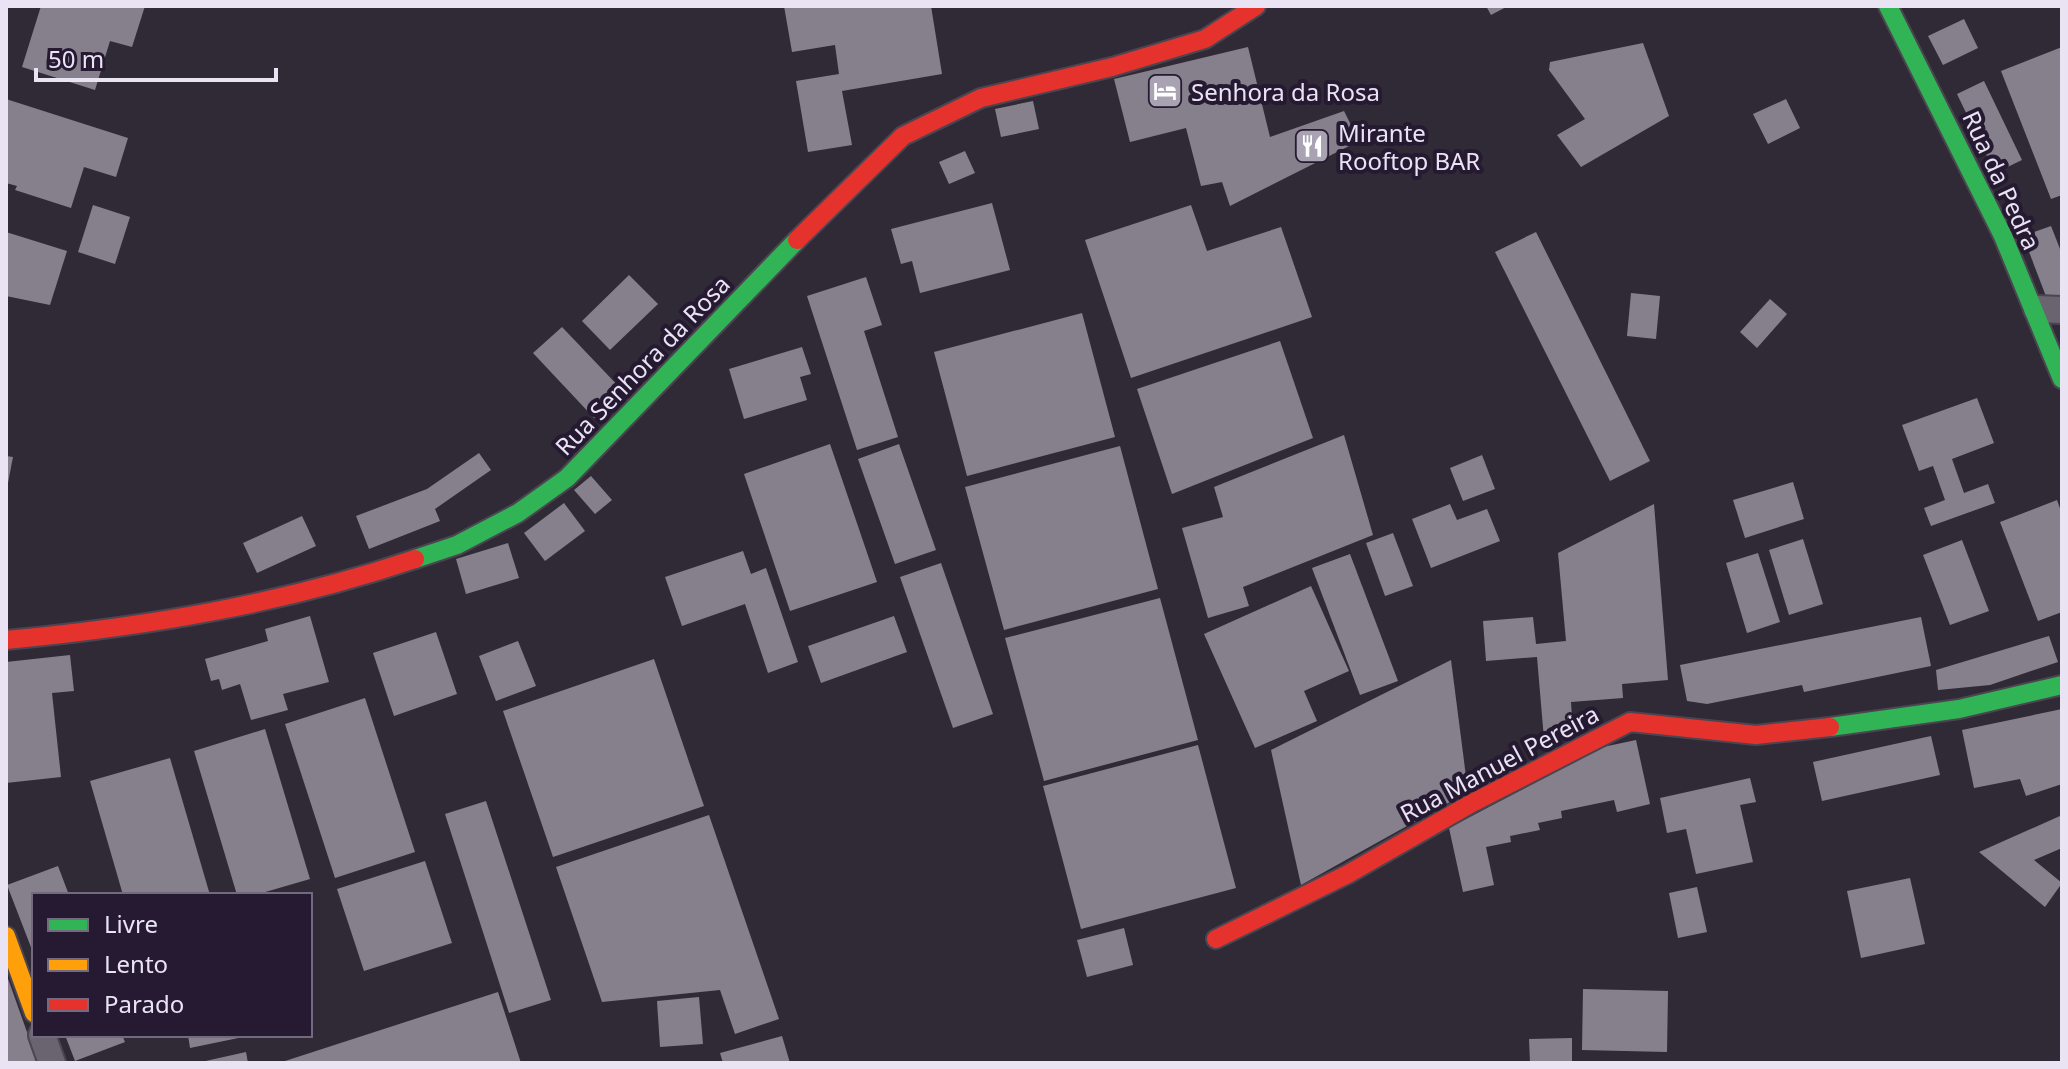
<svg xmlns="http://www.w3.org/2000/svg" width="2068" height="1069" viewBox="0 0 2068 1069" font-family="'Noto Sans',sans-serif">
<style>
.building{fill:#86808d}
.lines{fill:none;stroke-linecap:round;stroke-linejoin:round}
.street-casing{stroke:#4a4551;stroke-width:30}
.fast-casing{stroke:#4a4551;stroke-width:22}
.slow-casing{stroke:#4a4551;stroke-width:22}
.jam-casing{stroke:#4a4551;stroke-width:22}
.street{stroke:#69646f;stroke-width:26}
.fast{stroke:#30b455;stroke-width:18}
.slow{stroke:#ff9f0a;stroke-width:18}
.jam{stroke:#e5322d;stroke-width:18}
.labels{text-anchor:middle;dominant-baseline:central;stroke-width:8;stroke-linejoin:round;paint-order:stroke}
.poi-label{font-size:24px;fill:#eae3f4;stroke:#251a32;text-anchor:start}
.street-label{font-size:24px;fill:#eae3f4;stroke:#251a32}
</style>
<rect width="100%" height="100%" fill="#302a36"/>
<g class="building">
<path d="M41 6H145L132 47 110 41 95 90 22 67Z"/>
<path d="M784 6H931L942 74 842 91 852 145 808 152 796 81 839 74 835 45 792 52Z"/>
<path d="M1486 6H1508L1491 15Z"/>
<path d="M1964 19 1978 48 1943 65 1928 36Z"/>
<path d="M1643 43 1669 116 1581 167 1557 135 1585 119 1549 70 1550 62Z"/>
<path d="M1248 47 1270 137 1344 111 1359 141 1230 206 1222 182 1201 186 1186 128 1130 142 1114 79Z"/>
<path d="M2062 47V195L2051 199 2001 71Z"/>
<path d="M1984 81 2022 160 1995 173 1957 94Z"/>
<path d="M6 99 128 138 116 177 84 167 71 208 15 190 17 186 6 183Z"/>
<path d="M1786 99 1800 128 1768 144 1753 114Z"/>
<path d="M1033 101 1039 129 1001 137 995 109Z"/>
<path d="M965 151 975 173 949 184 939 162Z"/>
<path d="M992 203 1010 270 920 293 912 261 901 264 891 229Z"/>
<path d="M93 205 130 217 115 264 78 252Z"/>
<path d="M1191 205 1207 251 1281 227 1312 317 1131 378 1085 240Z"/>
<path d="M2051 226 2062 254V300L2047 299 2023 236Z"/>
<path d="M6 232 67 251 50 305 6 296Z"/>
<path d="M1536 232 1650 461 1610 481 1495 252Z"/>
<path d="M629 275 658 304 610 350 582 321Z"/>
<path d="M866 277 882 325 864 331 898 437 857 450 807 296Z"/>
<path d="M1631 293 1660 296 1656 339 1627 336Z"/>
<path d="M1770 299 1787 314 1757 348 1740 332Z"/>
<path d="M1082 313 1115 437 967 476 934 352Z"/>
<path d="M562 327 623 391 594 418 533 353Z"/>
<path d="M1280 341 1313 438 1172 494 1137 389Z"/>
<path d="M802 347 811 374 800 377 807 400 744 419 729 369Z"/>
<path d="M1977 398 1994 443 1952 459 1964 493 1988 484 1995 503 1931 526 1924 508 1945 500 1933 466 1919 471 1902 425Z"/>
<path d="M1344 435 1373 535 1243 587 1249 606 1208 618 1182 528 1223 517 1214 487Z"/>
<path d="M830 444 877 582 790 611 744 474Z"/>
<path d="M899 444 936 550 895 564 858 459Z"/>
<path d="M1120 446 1158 589 1004 630 965 487Z"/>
<path d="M479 453 491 470 435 509 440 521 369 549 356 516 427 489Z"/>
<path d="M1482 455 1495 489 1463 501 1450 468Z"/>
<path d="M6 456 13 457 7 488H6Z"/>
<path d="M591 476 612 500 595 514 574 490Z"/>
<path d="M1793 482 1804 519 1745 538 1733 500Z"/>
<path d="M2057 500 2062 514V612L2038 621 2000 522Z"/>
<path d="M564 503 585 531 545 561 524 533Z"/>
<path d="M1450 504 1457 520 1487 509 1500 541 1431 568 1412 519Z"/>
<path d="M1654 504 1668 680 1622 684 1623 698 1571 702 1573 733 1545 751 1537 657 1486 661 1483 621 1533 617 1536 644 1566 641 1558 553Z"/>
<path d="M302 516 316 546 257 573 243 543Z"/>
<path d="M1393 533 1413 586 1385 596 1366 543Z"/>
<path d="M1803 539 1823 604 1789 615 1769 550Z"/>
<path d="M1962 540 1989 611 1950 625 1923 555Z"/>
<path d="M508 543 519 578 466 594 456 559Z"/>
<path d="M743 551 751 574 766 568 798 662 768 673 745 604 682 626 665 577Z"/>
<path d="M1758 553 1780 622 1747 633 1726 563Z"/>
<path d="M1350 554 1398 681 1360 695 1312 568Z"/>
<path d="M941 563 993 714 953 728 900 577Z"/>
<path d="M1311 586 1349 671 1304 691 1317 721 1255 748 1204 634Z"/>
<path d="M1160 598 1198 740 1044 781 1005 638Z"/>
<path d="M310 616 329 682 283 694 288 710 251 720 240 684 222 690 219 679 211 681 205 659 268 641 265 629Z"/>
<path d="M894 616 907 652 821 683 808 646Z"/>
<path d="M1921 617 1931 666 1804 692 1802 685 1707 704 1687 701 1680 665Z"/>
<path d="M436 632 457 694 394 716 373 653Z"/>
<path d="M2049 636 2058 662 1990 685 1938 690 1936 670Z"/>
<path d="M518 641 536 686 496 701 479 656Z"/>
<path d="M70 655 74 691 52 693 61 777 6 783V662Z"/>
<path d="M654 659 704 806 553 857 503 711Z"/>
<path d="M1451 660 1468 792 1301 885 1271 750Z"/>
<path d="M365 698 415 852 335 878 285 724Z"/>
<path d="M2062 709V784L2026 796 2020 779 1974 788 1962 730Z"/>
<path d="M265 729 310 879 255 895H237L194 751Z"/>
<path d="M1931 736 1940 775 1822 801 1813 762Z"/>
<path d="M1636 740 1650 804 1617 812 1614 800 1561 811 1562 818 1538 823 1540 830 1510 836 1511 842 1486 847 1494 885 1463 892 1449 828 1603 747Z"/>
<path d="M1198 745 1236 888 1081 929 1043 786Z"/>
<path d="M170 758 210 895H123L90 781Z"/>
<path d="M1750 778 1756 802 1740 805 1753 862 1696 874 1686 829 1667 833 1660 798Z"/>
<path d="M486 801 551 1000 509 1013 445 814Z"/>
<path d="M709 815 779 1019 735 1034 720 990 602 1002 556 867Z"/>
<path d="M2060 816 2062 848 2034 860 2062 883 2045 907 1979 852Z"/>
<path d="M425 861 452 943 364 971 337 889Z"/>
<path d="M58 866 69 895H34V955L7 885Z"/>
<path d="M1910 878 1925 944 1861 958 1847 891Z"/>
<path d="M1697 887 1707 932 1678 938 1669 893Z"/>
<path d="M1124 928 1133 965 1087 977 1077 940Z"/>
<path d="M6 973 38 1063H6Z"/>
<path d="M1583 989 1668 991 1667 1052 1582 1050Z"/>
<path d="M498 992 521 1063H282V1062Z"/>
<path d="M699 997 703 1044 660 1047 657 1001Z"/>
<path d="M65 1035H122L125 1042 75 1061Z"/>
<path d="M188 1035H248V1036L190 1048Z"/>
<path d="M782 1036 790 1063H723L720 1053Z"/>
<path d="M1572 1038V1063H1530L1529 1039Z"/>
<path d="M246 1052 248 1063H201V1062Z"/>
</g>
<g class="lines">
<g class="street-casing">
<g id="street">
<path d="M2037 309 2062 310"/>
<path d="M42 1035 52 1063"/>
</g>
</g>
<g class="fast-casing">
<g id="fast">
<path d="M1888 6 2003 236 2062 379"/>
<path d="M415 559 457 545 518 513 567 478 797 240"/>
<path d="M1830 727 1959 709 2062 685"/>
</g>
</g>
<g class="slow-casing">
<path id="slow" d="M6 936 34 1013"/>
</g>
<g class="jam-casing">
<g id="jam">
<path d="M797 240 903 136 981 98 1112 67 1205 39 1256 6"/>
<path d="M6 640C145 627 282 604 415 559"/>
<path d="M1216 939 1348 874 1472 803 1630 722 1756 735 1830 727"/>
</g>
</g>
<use href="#street" class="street"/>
<use href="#fast" class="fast"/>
<use href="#slow" class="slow"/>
<use href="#jam" class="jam"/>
</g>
<defs>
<g id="hotel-square" transform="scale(1.8)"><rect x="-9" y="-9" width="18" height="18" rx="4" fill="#a9a2b2" stroke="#251a32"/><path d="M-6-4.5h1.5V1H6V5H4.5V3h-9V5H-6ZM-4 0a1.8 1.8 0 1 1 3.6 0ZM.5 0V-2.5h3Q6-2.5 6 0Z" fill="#fff"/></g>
<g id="restaurant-square" transform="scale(1.8)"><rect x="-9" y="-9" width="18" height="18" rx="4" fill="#a9a2b2" stroke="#251a32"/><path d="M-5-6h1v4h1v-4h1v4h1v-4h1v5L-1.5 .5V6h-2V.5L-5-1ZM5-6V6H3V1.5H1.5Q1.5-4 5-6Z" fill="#fff"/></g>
</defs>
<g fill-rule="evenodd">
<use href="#hotel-square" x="1165" y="91"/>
<use href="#restaurant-square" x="1312" y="146"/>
</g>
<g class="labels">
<g class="poi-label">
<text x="1191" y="91">Senhora da Rosa</text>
<text x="1338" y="132">Mirante<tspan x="1338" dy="28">Rooftop BAR</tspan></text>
</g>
<g class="street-label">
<text transform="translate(2002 180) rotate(65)">Rua da Pedra</text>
<text transform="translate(642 365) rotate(-46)">Rua Senhora da Rosa</text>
<text transform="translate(1499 763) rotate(-28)">Rua Manuel Pereira</text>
</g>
</g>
<rect width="2068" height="1069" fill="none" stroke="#eae3f4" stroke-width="16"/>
<rect x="32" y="893" width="280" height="144" fill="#251a32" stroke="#746a80" stroke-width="2"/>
<rect x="48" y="919" width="40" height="12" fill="#30b455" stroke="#746a80" stroke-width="2"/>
<text x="104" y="933" font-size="24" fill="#eae3f4">Livre</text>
<rect x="48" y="959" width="40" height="12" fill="#ff9f0a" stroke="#746a80" stroke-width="2"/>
<text x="104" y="973" font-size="24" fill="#eae3f4">Lento</text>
<rect x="48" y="999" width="40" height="12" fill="#e5322d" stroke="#746a80" stroke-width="2"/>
<text x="104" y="1013" font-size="24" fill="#eae3f4">Parado</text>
<path d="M36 68v12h240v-12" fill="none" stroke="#eae3f4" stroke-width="4"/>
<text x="48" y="68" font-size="24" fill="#eae3f4" stroke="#251a32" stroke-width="6" paint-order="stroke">50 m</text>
</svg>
